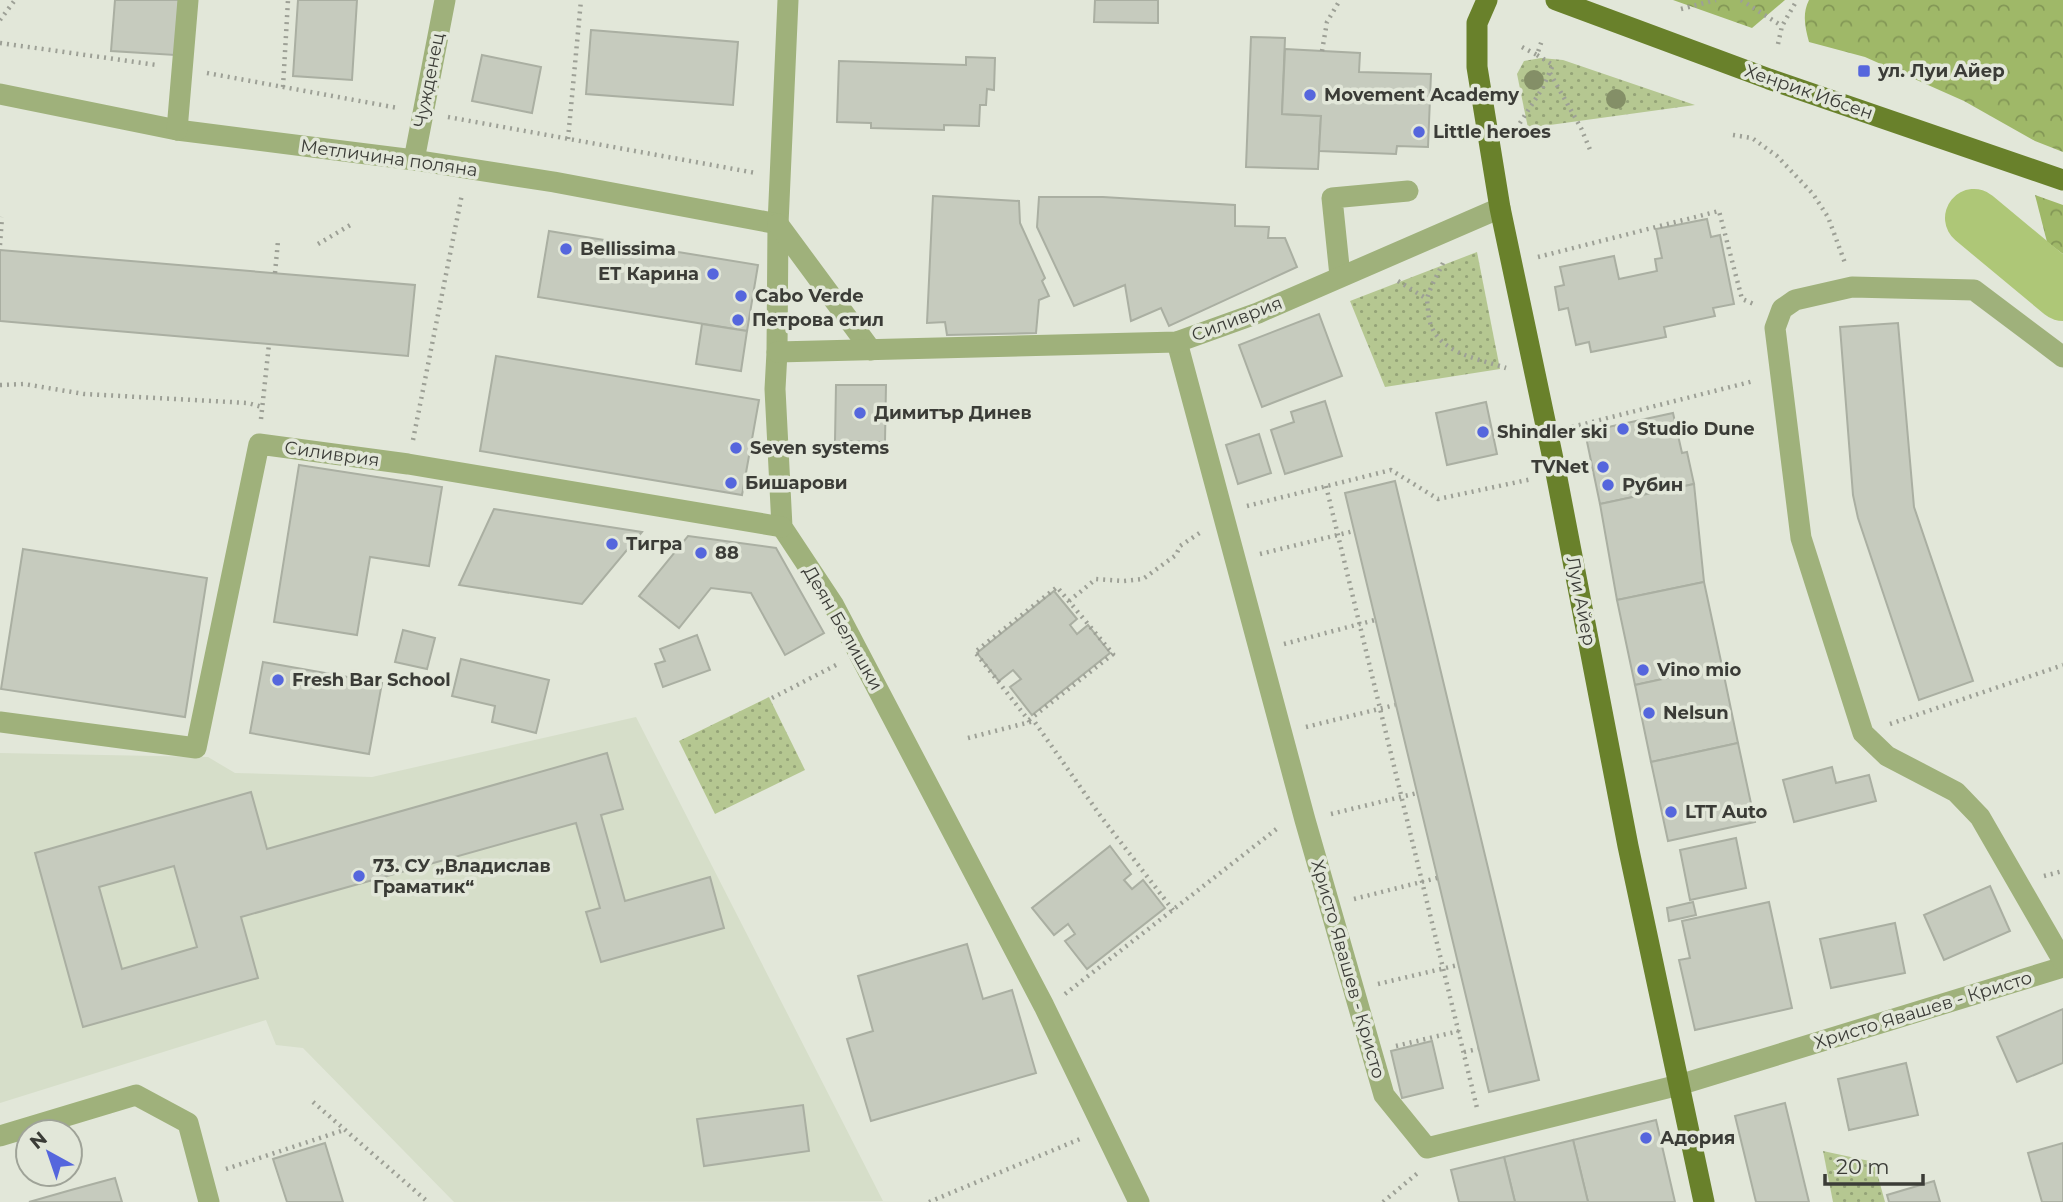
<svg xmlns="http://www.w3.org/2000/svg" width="2063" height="1202" viewBox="0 0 2063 1202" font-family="Montserrat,sans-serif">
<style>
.built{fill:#d6dec9}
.grass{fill:url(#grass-dots)}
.forest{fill:url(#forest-crowns)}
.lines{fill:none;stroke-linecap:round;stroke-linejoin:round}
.river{stroke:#aec777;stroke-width:58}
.building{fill:#c6cbbe;stroke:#aaafa2;stroke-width:2;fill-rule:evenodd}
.path{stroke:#9da096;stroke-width:4.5;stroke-dasharray:2 5;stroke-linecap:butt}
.minor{stroke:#9fb17b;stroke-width:21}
.major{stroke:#69812b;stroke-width:21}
.tree{fill:#848f67}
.poi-dot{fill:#56d;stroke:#e2e7d9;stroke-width:2.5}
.labels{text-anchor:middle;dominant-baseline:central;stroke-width:7;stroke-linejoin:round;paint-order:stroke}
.poi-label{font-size:18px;font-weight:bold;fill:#3b3c37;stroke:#e2e7d9;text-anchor:start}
.street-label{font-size:18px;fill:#3b3c37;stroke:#e2e7d9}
</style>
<defs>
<pattern id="grass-dots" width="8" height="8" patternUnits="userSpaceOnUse" patternTransform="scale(1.75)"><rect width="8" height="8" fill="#b5c791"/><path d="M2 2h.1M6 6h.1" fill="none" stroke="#94a377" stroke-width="1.8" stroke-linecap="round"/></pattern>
<pattern id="forest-crowns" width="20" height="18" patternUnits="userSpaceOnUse" patternTransform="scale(1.75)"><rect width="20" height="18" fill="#9fb868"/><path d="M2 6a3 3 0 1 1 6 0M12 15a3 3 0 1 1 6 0" fill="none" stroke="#839756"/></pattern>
</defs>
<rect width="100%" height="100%" fill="#e2e7d9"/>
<path class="built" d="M636 717 883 1201 454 1202 303 1048 276 1045 266 1020 0 1103V753L208 757 235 773 372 777Z"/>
<g class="grass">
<path d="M1541 58 1563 60 1695 105 1528 128 1517 74 1524 61Z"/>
<path d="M1477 252 1500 369 1385 387 1350 301Z"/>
<path d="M769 697 805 770 715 814 679 741Z"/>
<path d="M1823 1151 1874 1162 1885 1202H1833Z"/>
</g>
<g class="forest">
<path d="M1673 0H1785L1752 28Z"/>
<path d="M1809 0H2063V152L2035 141 1964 101 1865 57 1809 42C1805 27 1802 14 1809 0Z"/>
<path d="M2035 195 2063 205V254L2047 242Z"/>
</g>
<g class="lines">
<path class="river" d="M1974 218 2063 292"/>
</g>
<g class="building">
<path d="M115 0H179L175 55 111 51Z"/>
<path d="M298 0H357L352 80 293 76Z"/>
<path d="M1095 0H1158V23L1094 22Z"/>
<path d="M591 30 738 42 733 105 586 94Z"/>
<path d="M1251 37 1285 38 1282 114 1321 116 1318 169 1246 167Z"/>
<path d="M1285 49 1360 53 1359 72 1431 74 1428 147 1397 146 1396 154 1319 151 1321 116 1282 114Z"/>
<path d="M482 55 541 67 532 113 472 101Z"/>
<path d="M966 57 995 58 994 90 987 89 986 105H980L979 126 944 125V130L871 128V123L837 122 839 61 966 65Z"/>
<path d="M933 196 1019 201 1020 223 1045 278 1042 281 1049 296 1039 300 1036 333 947 335 945 322 927 323Z"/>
<path d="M1039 197H1103L1235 205V226L1269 227 1268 238H1285L1297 267 1169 326 1161 308 1131 321 1125 285 1074 306 1037 227Z"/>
<path d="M1707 219 1711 237 1720 235 1734 304 1713 308 1715 316 1664 327 1666 337 1591 352 1589 342 1576 345 1568 308 1559 310 1555 287 1564 285 1560 267 1614 256 1619 279 1657 271 1655 259 1662 258 1656 229Z"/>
<path d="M549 231 758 265 747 331 538 297Z"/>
<path d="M0 250 415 285 408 356 0 321Z"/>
<path d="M1319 314 1342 376 1262 407 1239 345Z"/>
<path d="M1898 323 1914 507 1973 681 1919 700 1858 518 1853 495 1840 327Z"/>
<path d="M702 324 747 331 741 371 696 364Z"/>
<path d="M496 356 759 400 742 495 480 451Z"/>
<path d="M836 385H886L885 442 835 441Z"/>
<path d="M1325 401 1342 456 1285 474 1271 430 1294 422 1291 412Z"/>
<path d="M1486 402 1497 454 1447 465 1436 413Z"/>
<path d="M1673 413 1682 453 1687 452 1694 484 1600 504 1585 432Z"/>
<path d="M1259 434 1271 473 1238 484 1226 445Z"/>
<path d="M299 465 442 487 429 566 370 557 357 635 274 622Z"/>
<path d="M1395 481 1539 1080 1489 1092 1345 493Z"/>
<path d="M1694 484 1704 582 1617 600 1600 504Z"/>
<path d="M494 509 642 532 582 604 459 585Z"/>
<path d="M688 536 776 548 824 633 785 655 751 593 711 588 679 628 639 596Z"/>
<path d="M23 549 207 578 185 717 1 689Z"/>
<path d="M1704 582 1722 666 1635 685 1617 600Z"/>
<path d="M1054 591 1077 619 1070 625 1077 634 1088 625 1110 653 1032 715 1010 687 1021 679 1013 670 999 681 977 653Z"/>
<path d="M403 630 435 638 427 669 395 662Z"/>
<path d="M697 635 710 670 663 687 655 664 665 661 660 649Z"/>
<path d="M461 659 549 680 536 733 492 722 495 706 452 696Z"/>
<path d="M263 662 382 683 369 754 250 733Z"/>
<path d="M1722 666 1738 743 1651 762 1635 685Z"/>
<path d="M1738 743 1755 822 1668 841 1651 762Z"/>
<path d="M607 753 623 809 601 815 625 901 710 877 724 928 601 962 586 912 600 908 576 823 241 917 258 978 83 1027 35 853 251 792 267 849ZM174 866 197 947 122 969 99 887Z"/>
<path d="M1832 767 1836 783 1869 775 1876 801 1794 822 1783 780Z"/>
<path d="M1736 838 1746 888 1690 900 1680 850Z"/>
<path d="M1110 846 1131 874 1124 880 1132 889 1143 880 1165 908 1087 969 1065 941 1075 934 1068 924 1054 935 1032 908Z"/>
<path d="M1990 886 2010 931 1944 960 1924 915Z"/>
<path d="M1693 902 1696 915 1669 921 1667 908Z"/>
<path d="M1769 902 1792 1008 1695 1030 1679 960 1690 958 1682 921Z"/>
<path d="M1895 923 1905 973 1831 988 1820 939Z"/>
<path d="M967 944 983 999 1012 990 1036 1073 871 1121 847 1039 873 1031 858 976Z"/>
<path d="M2063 1009V1063L2017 1082 1997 1037Z"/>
<path d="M1432 1041 1443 1088 1402 1098 1391 1051Z"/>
<path d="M1906 1063 1918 1115 1849 1130 1838 1079Z"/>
<path d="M1785 1103 1809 1202H1756L1735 1116Z"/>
<path d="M803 1105 809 1151 704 1166 697 1119Z"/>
<path d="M1656 1120 1675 1202H1588L1573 1140Z"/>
<path d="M1573 1140 1588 1202H1515L1504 1157Z"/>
<path d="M325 1143 343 1202H287L273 1159Z"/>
<path d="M2063 1143V1202H2042L2028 1153Z"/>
<path d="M1504 1157 1515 1202H1459L1451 1170Z"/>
<path d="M115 1178 122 1202H29L71 1190Z"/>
<path d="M1934 1181 1940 1202H1889L1887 1195Z"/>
</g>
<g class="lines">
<g class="path">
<path d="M1741 0 1782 26"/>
<path d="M1681 9 1716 0"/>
<path d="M0 20 15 0"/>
<path d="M0 43 157 65"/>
<path d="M1778 44 1782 26 1797 0"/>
<path d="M1522 47 1537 55 1542 40"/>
<path d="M1322 51 1327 22 1340 0"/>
<path d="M207 73 398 108"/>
<path d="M1550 73 1581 128 1591 152"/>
<path d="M283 87 288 0"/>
<path d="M448 117 756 173"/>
<path d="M1516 129 1542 89 1553 65 1537 55"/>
<path d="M1733 135 1752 138 1777 156 1813 194 1828 217 1845 263"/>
<path d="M568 139 581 0"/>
<path d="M318 244 352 224"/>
<path d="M0 245 2 217"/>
<path d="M1538 257 1719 211 1742 299 1756 305"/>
<path d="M1443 263C1438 274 1430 287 1427 299 1427 302 1428 306 1428 310 1430 352 1473 357 1506 368"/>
<path d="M275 273 278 241"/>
<path d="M1398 281 1427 299"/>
<path d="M0 385 24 384 84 394 248 403 262 407"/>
<path d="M261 419 269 344"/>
<path d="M1572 427 1754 381"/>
<path d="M413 440 462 194"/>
<path d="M1326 486 1477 1108"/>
<path d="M1247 506 1391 470 1438 499 1532 479"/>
<path d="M1260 554 1354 531"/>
<path d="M1069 601 1096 579 1124 581 1143 579 1176 555 1180 546 1201 532"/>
<path d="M1284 644 1375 620"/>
<path d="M772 698 836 665"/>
<path d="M1029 720 1113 654 1057 587 975 652 1030 722"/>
<path d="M1890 724 2063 665"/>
<path d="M1306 727 1395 705"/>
<path d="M968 738 1034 721 1102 818 1173 910"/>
<path d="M1331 814 1417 793"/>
<path d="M2044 876 2063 871"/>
<path d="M1354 899 1437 878"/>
<path d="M1378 984 1458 965"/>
<path d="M1065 994 1279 827"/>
<path d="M1396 1046 1459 1031"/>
<path d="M1464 1052 1478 1049"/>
<path d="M313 1102 428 1202"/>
<path d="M226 1169 344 1130"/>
<path d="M929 1202 1080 1139"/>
<path d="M1383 1202 1419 1172"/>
</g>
<g class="minor">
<path d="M788 0 778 224 777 352 775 389 782 527 833 604 1044 1006 1139 1202"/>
<path d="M0 94 177 130 414 160 554 182 778 224"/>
<path d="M177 130 188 0"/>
<path d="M414 160 445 0"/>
<path d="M778 224 871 350"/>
<path d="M1340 276 1332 198 1408 191"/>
<path d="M1177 342 1305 820 1384 1095 1427 1148 1679 1085 2063 967"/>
<path d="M777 352 1177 342 1258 313 1500 208"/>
<path d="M2063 357 1974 290 1852 287 1795 300 1782 309 1775 328 1801 538 1863 733 1887 756 1956 792 1980 817 2063 961"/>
<path d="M0 722 196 748 259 444 408 464 782 527"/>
<path d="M0 1136 136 1095 188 1123 209 1202"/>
</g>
<g class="major">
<path d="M1487 0 1477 23V67L1500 208 1556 473 1628 846 1704 1202"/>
<path d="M1556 0 1769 79 2063 180"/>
</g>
</g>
<g class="tree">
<circle cx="1534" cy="80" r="10"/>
<circle cx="1616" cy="99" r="10"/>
</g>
<g class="poi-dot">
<rect x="1857" y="64" width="14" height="14" rx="3.5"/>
<circle cx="1310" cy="95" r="7"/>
<circle cx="1419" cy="132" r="7"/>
<circle cx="566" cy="249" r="7"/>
<circle cx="713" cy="274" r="7"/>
<circle cx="741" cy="296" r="7"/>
<circle cx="738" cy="320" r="7"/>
<circle cx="860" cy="413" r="7"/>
<circle cx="1623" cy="429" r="7"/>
<circle cx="1483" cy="432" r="7"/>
<circle cx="736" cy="448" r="7"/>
<circle cx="1603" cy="467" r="7"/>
<circle cx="731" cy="483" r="7"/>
<circle cx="1608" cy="485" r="7"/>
<circle cx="612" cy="544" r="7"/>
<circle cx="701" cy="553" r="7"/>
<circle cx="1643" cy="670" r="7"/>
<circle cx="278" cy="680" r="7"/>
<circle cx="1649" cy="713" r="7"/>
<circle cx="1671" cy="812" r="7"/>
<circle cx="359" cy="876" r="7"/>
<circle cx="1646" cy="1138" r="7"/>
</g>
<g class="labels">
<g class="poi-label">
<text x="1878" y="71">ул. Луи Айер</text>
<text x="1324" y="95">Movement Academy</text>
<text x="1433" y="132">Little heroes</text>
<text x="580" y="249">Bellissima</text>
<text x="699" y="274" text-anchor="end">ЕТ Карина</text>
<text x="755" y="296">Cabo Verde</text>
<text x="752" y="320">Петрова стил</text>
<text x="874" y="413">Димитър Динев</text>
<text x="1637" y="429">Studio Dune</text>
<text x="1497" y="432">Shindler ski</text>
<text x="750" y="448">Seven systems</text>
<text x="1589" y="467" text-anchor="end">TVNet</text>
<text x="745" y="483">Бишарови</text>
<text x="1622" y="485">Рубин</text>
<text x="626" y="544">Тигра</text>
<text x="715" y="553">88</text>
<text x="1657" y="670">Vino mio</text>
<text x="292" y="680">Fresh Bar School</text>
<text x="1663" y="713">Nelsun</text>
<text x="1685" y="812">LTT Auto</text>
<text x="373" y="866">73. СУ „Владислав<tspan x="373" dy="21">Граматик“</tspan></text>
<text x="1660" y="1138">Адория</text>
</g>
<g class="street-label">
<text transform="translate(429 80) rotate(-79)">Чужденец</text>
<text transform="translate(1809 92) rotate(19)">Хенрик Ибсен</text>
<text transform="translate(389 158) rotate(8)">Метличина поляна</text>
<text transform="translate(1237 319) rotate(-21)">Силиврия</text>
<text transform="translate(332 454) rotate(8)">Силиврия</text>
<text transform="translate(1581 601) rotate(79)">Луи Айер</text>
<text transform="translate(843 628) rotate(60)">Деян Белишки</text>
<text transform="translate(1348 969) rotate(74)">Христо Явашев - Кристо</text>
<text transform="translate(1923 1010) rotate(-17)">Христо Явашев - Кристо</text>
</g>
</g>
<g transform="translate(49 1153) rotate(320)"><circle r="33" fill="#e2e7d9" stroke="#9fa398" stroke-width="2"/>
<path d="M0-5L12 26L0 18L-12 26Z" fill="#5566dd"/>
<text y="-10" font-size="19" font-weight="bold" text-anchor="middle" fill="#3b3c37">N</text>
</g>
<path d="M1825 1174v10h98v-10" fill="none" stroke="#3b3c37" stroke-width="3.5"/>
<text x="1836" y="1174" font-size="21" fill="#3b3c37" stroke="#e2e7d9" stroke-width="5" paint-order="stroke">20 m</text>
</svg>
